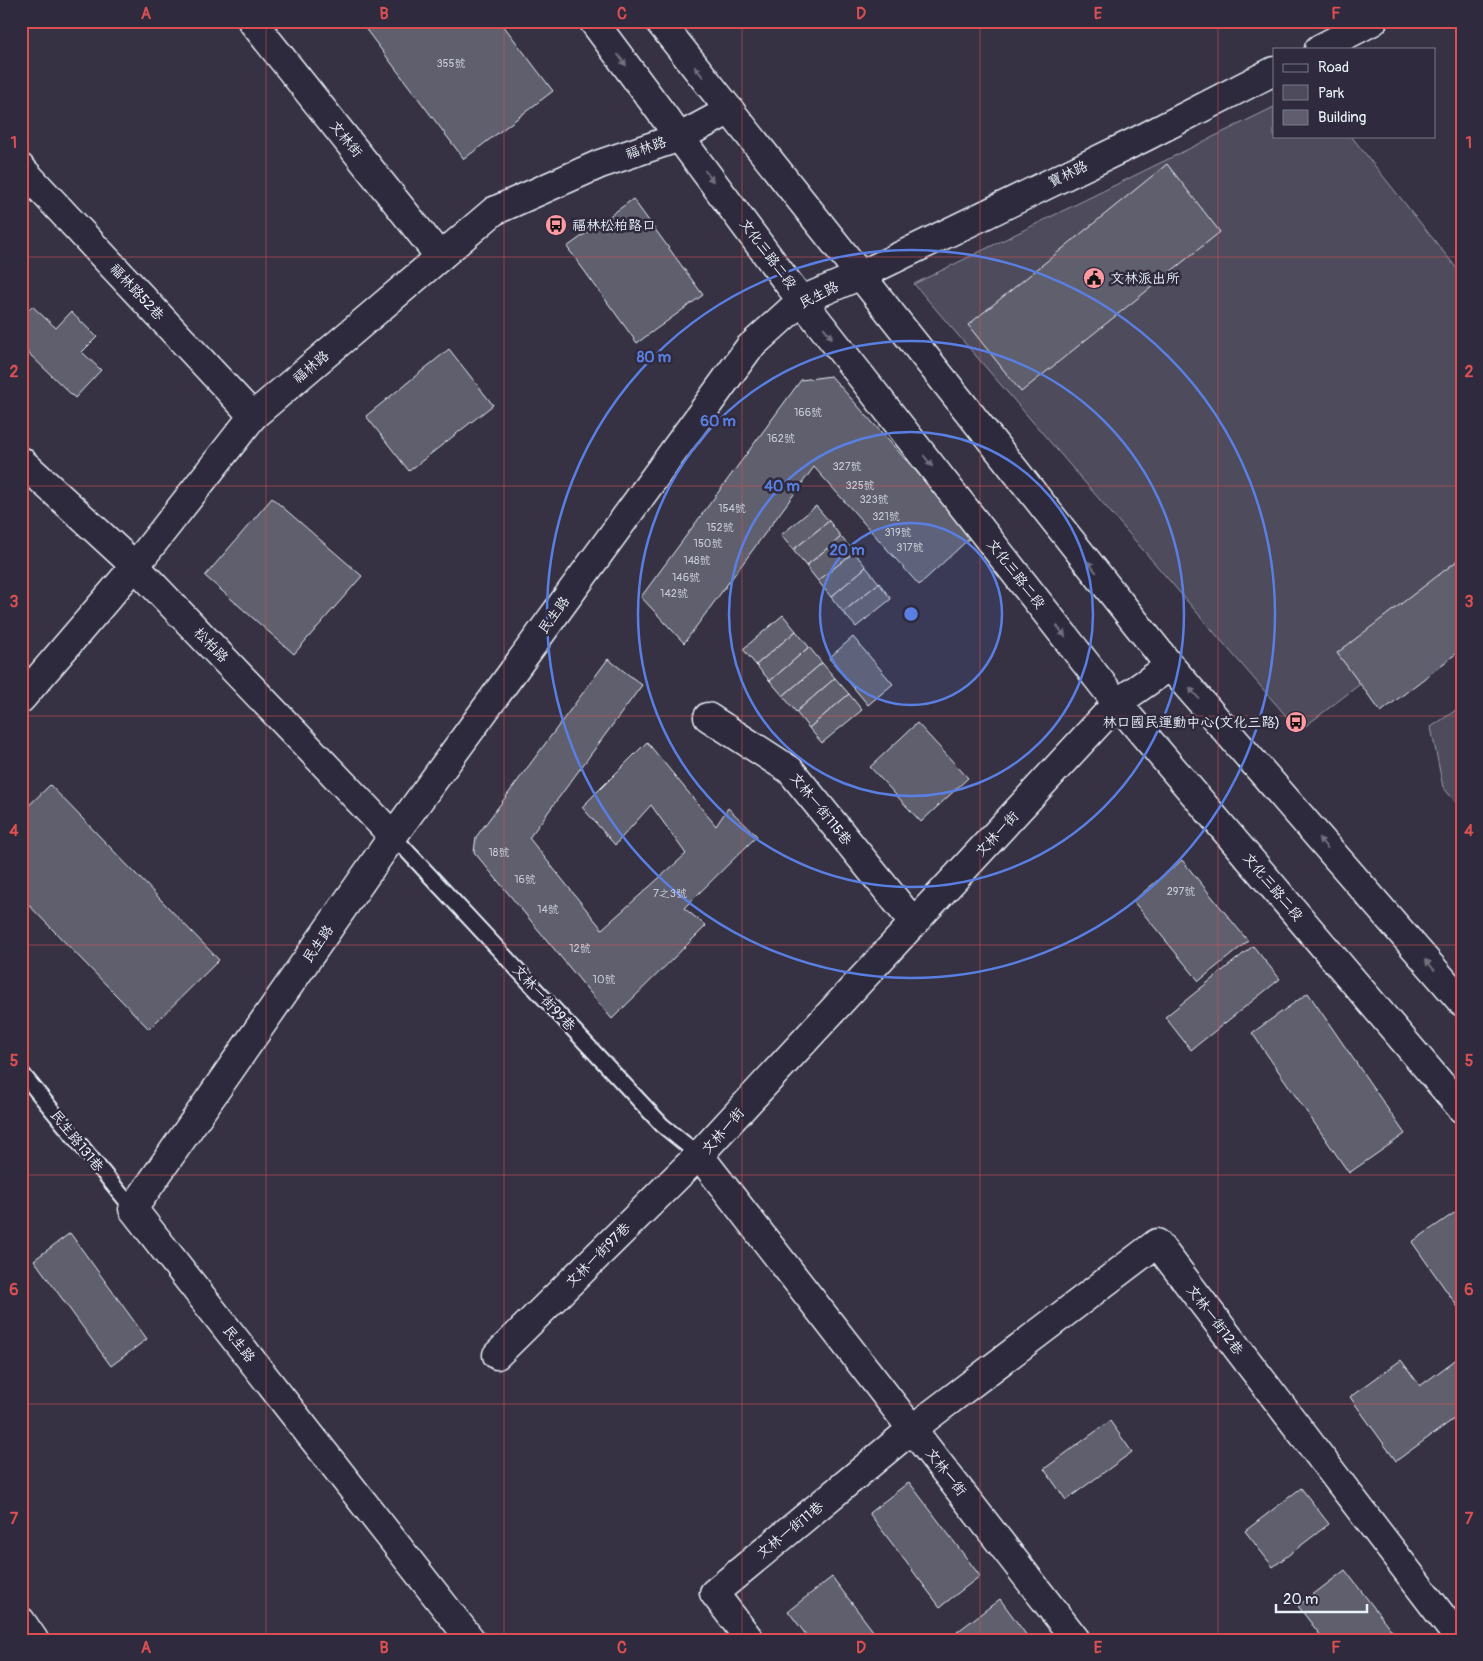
<svg xmlns="http://www.w3.org/2000/svg" width="1483" height="1661" viewBox="0 0 1483 1661" font-family="Pangolin,'LXGW WenKai TC',sans-serif">
<style>
.green{fill:#4d4b5c;stroke:#9a9eaa}
.building{fill:#605e6e;stroke:#e8f1f8}
.lines{fill:none;stroke-linecap:round;stroke-linejoin:round}
.lane-casing{stroke:#e8f1f8;stroke-width:18}
.street-casing{stroke:#e8f1f8;stroke-width:31}
.secondary-casing{stroke:#e8f1f8;stroke-width:31}
.lane{stroke:#2f2a3d;stroke-width:14}
.street{stroke:#2f2a3d;stroke-width:28}
.secondary{stroke:#2f2a3d;stroke-width:28}
.oneway{fill:#70707e}
.grid{fill:none;stroke:#da5052;stroke-width:1;stroke-opacity:0.55}
.ring{fill:none;stroke:#5a7fe2;stroke-width:2.5}
.labels{text-anchor:middle;dominant-baseline:central;stroke-width:5;stroke-linejoin:round;paint-order:stroke}
.number-label{font-size:11px;fill:#c6ccd6}
.street-label{font-size:14px;fill:#e8f1f8;stroke:#2f2a3d}
.poi-label{font-size:14px;fill:#e8f1f8;stroke:#2f2a3d;text-anchor:start}
.centre{fill:#5a7fe2;stroke:#2f2a3d;stroke-width:2.5}
.ring-label{font-size:15px;text-anchor:middle;font-weight:bold;fill:#5a7fe2;stroke:#2f2a3d;stroke-width:5;stroke-linejoin:round;paint-order:stroke}
.neatline{fill:none;stroke:#da5052;stroke-width:2}
.grid-label{font-size:16px;text-anchor:middle;font-weight:bold;fill:#da5052}
</style>
<rect width="100%" height="100%" fill="#363244"/>
<filter id="ink" filterUnits="userSpaceOnUse"><feTurbulence type="fractalNoise" baseFrequency=".02" numOctaves="2"/><feDisplacementMap in="SourceGraphic" scale="10" xChannelSelector="R" yChannelSelector="G"/><feConvolveMatrix kernelMatrix="1 2 1 2 8 2 1 2 1" color-interpolation-filters="sRGB"/></filter>
<g filter="url(#ink)">
<g class="green">
<path d="M1274 107V136H1351L1462 275V606L1299 731 914 284Z"/>
<path d="M1462 706V810L1443 787 1431 727Z"/>
</g>
<g class="building">
<path d="M364 21H500L553 91 464 159 361 23Z"/>
<path d="M1167 164 1220 232 1021 392 968 325Z"/>
<path d="M633 199 703 295 637 343 567 247Z"/>
<path d="M32 306 56 328 71 312 97 337 82 352 101 370 75 398 21 346V318Z"/>
<path d="M449 349 493 405 409 471 366 416Z"/>
<path d="M831 376 973 535 919 585 814 467 684 643 641 597 801 380Z"/>
<path d="M272 498 362 576 294 654 205 576Z"/>
<path d="M816 506 829 521 793 550 781 535Z"/>
<path d="M829 521 841 537 806 566 793 550Z"/>
<path d="M841 537 854 552 818 581 806 566Z"/>
<path d="M854 552 866 567 831 597 818 581Z"/>
<path d="M1462 557V649L1381 712 1337 653Z"/>
<path d="M866 567 879 583 843 612 831 597Z"/>
<path d="M879 583 891 599 856 627 843 612Z"/>
<path d="M783 615 796 631 756 665 743 649Z"/>
<path d="M796 631 809 647 770 681 756 665Z"/>
<path d="M853 637 893 684 868 705 829 658Z"/>
<path d="M809 647 822 663 783 696 770 681Z"/>
<path d="M608 659 642 685 529 838 602 929 686 854 651 805 615 845 582 807 647 742 716 826 728 808 757 836 684 908 706 926 612 1019 474 852 476 837Z"/>
<path d="M822 663 835 678 796 712 783 696Z"/>
<path d="M835 678 849 694 809 728 796 712Z"/>
<path d="M849 694 862 710 822 743 809 728Z"/>
<path d="M917 723 968 778 921 822 870 767Z"/>
<path d="M50 785 219 960 149 1029 21 897V813Z"/>
<path d="M1182 860 1248 941 1199 981 1133 901Z"/>
<path d="M1253 946 1280 979 1191 1050 1165 1017Z"/>
<path d="M1308 993 1405 1134 1349 1173 1252 1033Z"/>
<path d="M1460 1209 1462 1212V1313L1412 1242Z"/>
<path d="M70 1233 147 1339 111 1366 34 1260Z"/>
<path d="M1462 1355V1413L1396 1461 1350 1397 1401 1360 1420 1386Z"/>
<path d="M1110 1421 1132 1452 1066 1500 1044 1469Z"/>
<path d="M909 1482 980 1576 940 1607 869 1513Z"/>
<path d="M1301 1488 1329 1524 1273 1567 1245 1531Z"/>
<path d="M1345 1570 1399 1640H1324L1298 1606Z"/>
<path d="M832 1577 880 1640H810L788 1611Z"/>
<path d="M1000 1599 1030 1640H963L957 1632Z"/>
</g>
<g class="lines">
<g class="lane-casing">
<g id="lane">
<path d="M393 836 662 1125 699 1155"/>
<path d="M21 1072 133 1209"/>
</g>
</g>
<g class="street-casing">
<g id="street">
<path d="M252 21 440 257"/>
<path d="M1319 49 1373 21"/>
<path d="M21 168 253 416"/>
<path d="M21 461 135 566 393 836"/>
<path d="M21 699 135 566 253 416 494 211 600 164 680 137 730 110"/>
<path d="M708 717 790 770 914 923"/>
<path d="M699 1155 1076 1640"/>
<path d="M497 1355 699 1155 1117 703 1170 666"/>
<path d="M21 1621 34 1640"/>
<path d="M471 1640 133 1209 393 836 749 348 802 300 861 275 1143 138 1274 71"/>
<path d="M750 1640 714 1593 912 1429 1157 1243 1460 1640"/>
</g>
</g>
<g class="secondary-casing">
<g id="secondary">
<path d="M593 21 788 283 1117 703 1462 1109"/>
<path d="M659 21 1170 666 1462 1002"/>
</g>
</g>
<use href="#lane" class="lane"/>
<use href="#street" class="street"/>
<use href="#secondary" class="secondary"/>
</g>
<defs><path id="oneway-solid" d="M-6-.8H1V-3.2L6.5 0L1 3.2V.8H-6Z" transform="scale(1.25)"/></defs>
<g class="oneway">
<use href="#oneway-solid" transform="translate(622 60) rotate(53)"/>
<use href="#oneway-solid" transform="translate(699 72) rotate(-129)"/>
<use href="#oneway-solid" transform="translate(709 176) rotate(53)"/>
<use href="#oneway-solid" transform="translate(828 333) rotate(52)"/>
<use href="#oneway-solid" transform="translate(928 461) rotate(52)"/>
<use href="#oneway-solid" transform="translate(1092 567) rotate(-128)"/>
<use href="#oneway-solid" transform="translate(1061 631) rotate(52)"/>
<use href="#oneway-solid" transform="translate(1194 693) rotate(-131)"/>
<use href="#oneway-solid" transform="translate(1323 843) rotate(-131)"/>
<use href="#oneway-solid" transform="translate(1430 965) rotate(-131)"/>
</g>
</g>
<path class="grid" d="M266 21V1640M504 21V1640M742 21V1640M980 21V1640M1218 21V1640M21 257H1462M21 486H1462M21 716H1462M21 945H1462M21 1175H1462M21 1404H1462"/>
<circle cx="911" cy="614" r="91" fill="#5a7fe2" fill-opacity=".12"/>
<g class="ring">
<circle cx="911" cy="614" r="91"/>
<circle cx="911" cy="614" r="182"/>
<circle cx="911" cy="614" r="273"/>
<circle cx="911" cy="614" r="364"/>
</g>
<defs>
<g id="bus-disc" transform="scale(1.125)"><circle r="9.5" fill="#ff9aa2" stroke="#2f2a3d"/><path d="M-5-6H5V4H4V6H2V4H-2V6H-4V4H-5ZM-3.5-4V0h7V-4ZM-3.5 1.2v1.5H-2V1.2ZM2 1.2v1.5H3.5V1.2Z" fill="#111"/></g>
<g id="civic-disc" transform="scale(1.125)"><circle r="9.5" fill="#ff9aa2" stroke="#2f2a3d"/><path d="M-.6-6.5H3V-4.5H.6V-3L4-1V1h2V6H-6V1h2V-1L-.6-3ZM-1.2 2.5V6h2.4V2.5Z" fill="#111"/></g>
</defs>
<g fill-rule="evenodd">
<use href="#bus-disc" x="556" y="225"/>
<use href="#civic-disc" x="1094" y="278"/>
<use href="#bus-disc" x="1296" y="722"/>
</g>
<g class="labels">
<g class="number-label">
<text x="451" y="63">355號</text>
<text x="808" y="412">166號</text>
<text x="781" y="438">162號</text>
<text x="847" y="466">327號</text>
<text x="860" y="485">325號</text>
<text x="874" y="499">323號</text>
<text x="732" y="508">154號</text>
<text x="886" y="516">321號</text>
<text x="720" y="527">152號</text>
<text x="898" y="532">319號</text>
<text x="708" y="543">150號</text>
<text x="910" y="547">317號</text>
<text x="697" y="560">148號</text>
<text x="686" y="577">146號</text>
<text x="674" y="593">142號</text>
<text x="499" y="852">18號</text>
<text x="525" y="879">16號</text>
<text x="1181" y="891">297號</text>
<text x="670" y="893">7之3號</text>
<text x="548" y="909">14號</text>
<text x="580" y="948">12號</text>
<text x="604" y="979">10號</text>
</g>
<g class="street-label">
<text transform="translate(346 139) rotate(51)">文林街</text>
<text transform="translate(646 148) rotate(-19)">福林路</text>
<text transform="translate(1068 174) rotate(-26)">寶林路</text>
<text transform="translate(768 254) rotate(53)">文化三路二段</text>
<text transform="translate(137 292) rotate(47)">福林路52巷</text>
<text transform="translate(819 295) rotate(-27)">民生路</text>
<text transform="translate(311 367) rotate(-40)">福林路</text>
<text transform="translate(1016 574) rotate(52)">文化三路二段</text>
<text transform="translate(554 615) rotate(-54)">民生路</text>
<text transform="translate(211 645) rotate(46)">松柏路</text>
<text transform="translate(821 809) rotate(51)">文林一街115巷</text>
<text transform="translate(997 834) rotate(-47)">文林一街</text>
<text transform="translate(1273 887) rotate(50)">文化三路二段</text>
<text transform="translate(318 944) rotate(-55)">民生路</text>
<text transform="translate(544 998) rotate(47)">文林一街99巷</text>
<text transform="translate(723 1131) rotate(-49)">文林一街</text>
<text transform="translate(77 1141) rotate(51)">民生路131巷</text>
<text transform="translate(598 1255) rotate(-45)">文林一街97巷</text>
<text transform="translate(1215 1320) rotate(53)">文林一街12巷</text>
<text transform="translate(239 1344) rotate(52)">民生路</text>
<text transform="translate(946 1472) rotate(52)">文林一街</text>
<text transform="translate(790 1530) rotate(-39)">文林一街11巷</text>
</g>
<g class="poi-label">
<text x="572" y="225">福林松柏路口</text>
<text x="1110" y="278">文林派出所</text>
<text x="1280" y="722" text-anchor="end">林口國民運動中心(文化三路)</text>
</g>
</g>
<circle cx="911" cy="614" r="8" class="centre"/>
<g class="ring-label">
<text x="654" y="362">80 m</text>
<text x="718" y="426">60 m</text>
<text x="782" y="491">40 m</text>
<text x="847" y="555">20 m</text>
</g>
<rect width="1483" height="1661" fill="none" stroke="#2f2a3d" stroke-width="55"/>
<rect x="1273" y="48" width="162" height="90" fill="#2f2a3d" stroke="#797a88"/>
<rect x="1283" y="64" width="25" height="8" fill="#2f2a3d" stroke="#797a88"/>
<text x="1318" y="72" font-size="15" fill="#e8f1f8">Road</text>
<rect x="1283" y="85" width="25" height="15" fill="#4d4b5c" stroke="#797a88"/>
<text x="1318" y="98" font-size="15" fill="#e8f1f8">Park</text>
<rect x="1283" y="110" width="25" height="15" fill="#605e6e" stroke="#797a88"/>
<text x="1318" y="122" font-size="15" fill="#e8f1f8">Building</text>
<path d="M1276 1604v8h91v-8" fill="none" stroke="#e8f1f8" stroke-width="2.5"/>
<text x="1283" y="1604" font-size="15" fill="#e8f1f8" stroke="#2f2a3d" stroke-width="4" paint-order="stroke">20 m</text>
<rect x="28" y="28" width="1428" height="1606" class="neatline"/>
<g class="grid-label">
<text x="146" y="19">A</text>
<text x="384" y="19">B</text>
<text x="622" y="19">C</text>
<text x="861" y="19">D</text>
<text x="1098" y="19">E</text>
<text x="1336" y="19">F</text>
<text x="14" y="148">1</text>
<text x="1469" y="148">1</text>
<text x="14" y="377">2</text>
<text x="1469" y="377">2</text>
<text x="14" y="607">3</text>
<text x="1469" y="607">3</text>
<text x="14" y="836">4</text>
<text x="1469" y="836">4</text>
<text x="14" y="1066">5</text>
<text x="1469" y="1066">5</text>
<text x="14" y="1295">6</text>
<text x="1469" y="1295">6</text>
<text x="14" y="1524">7</text>
<text x="1469" y="1524">7</text>
<text x="146" y="1653">A</text>
<text x="384" y="1653">B</text>
<text x="622" y="1653">C</text>
<text x="861" y="1653">D</text>
<text x="1098" y="1653">E</text>
<text x="1336" y="1653">F</text>
</g>
</svg>
